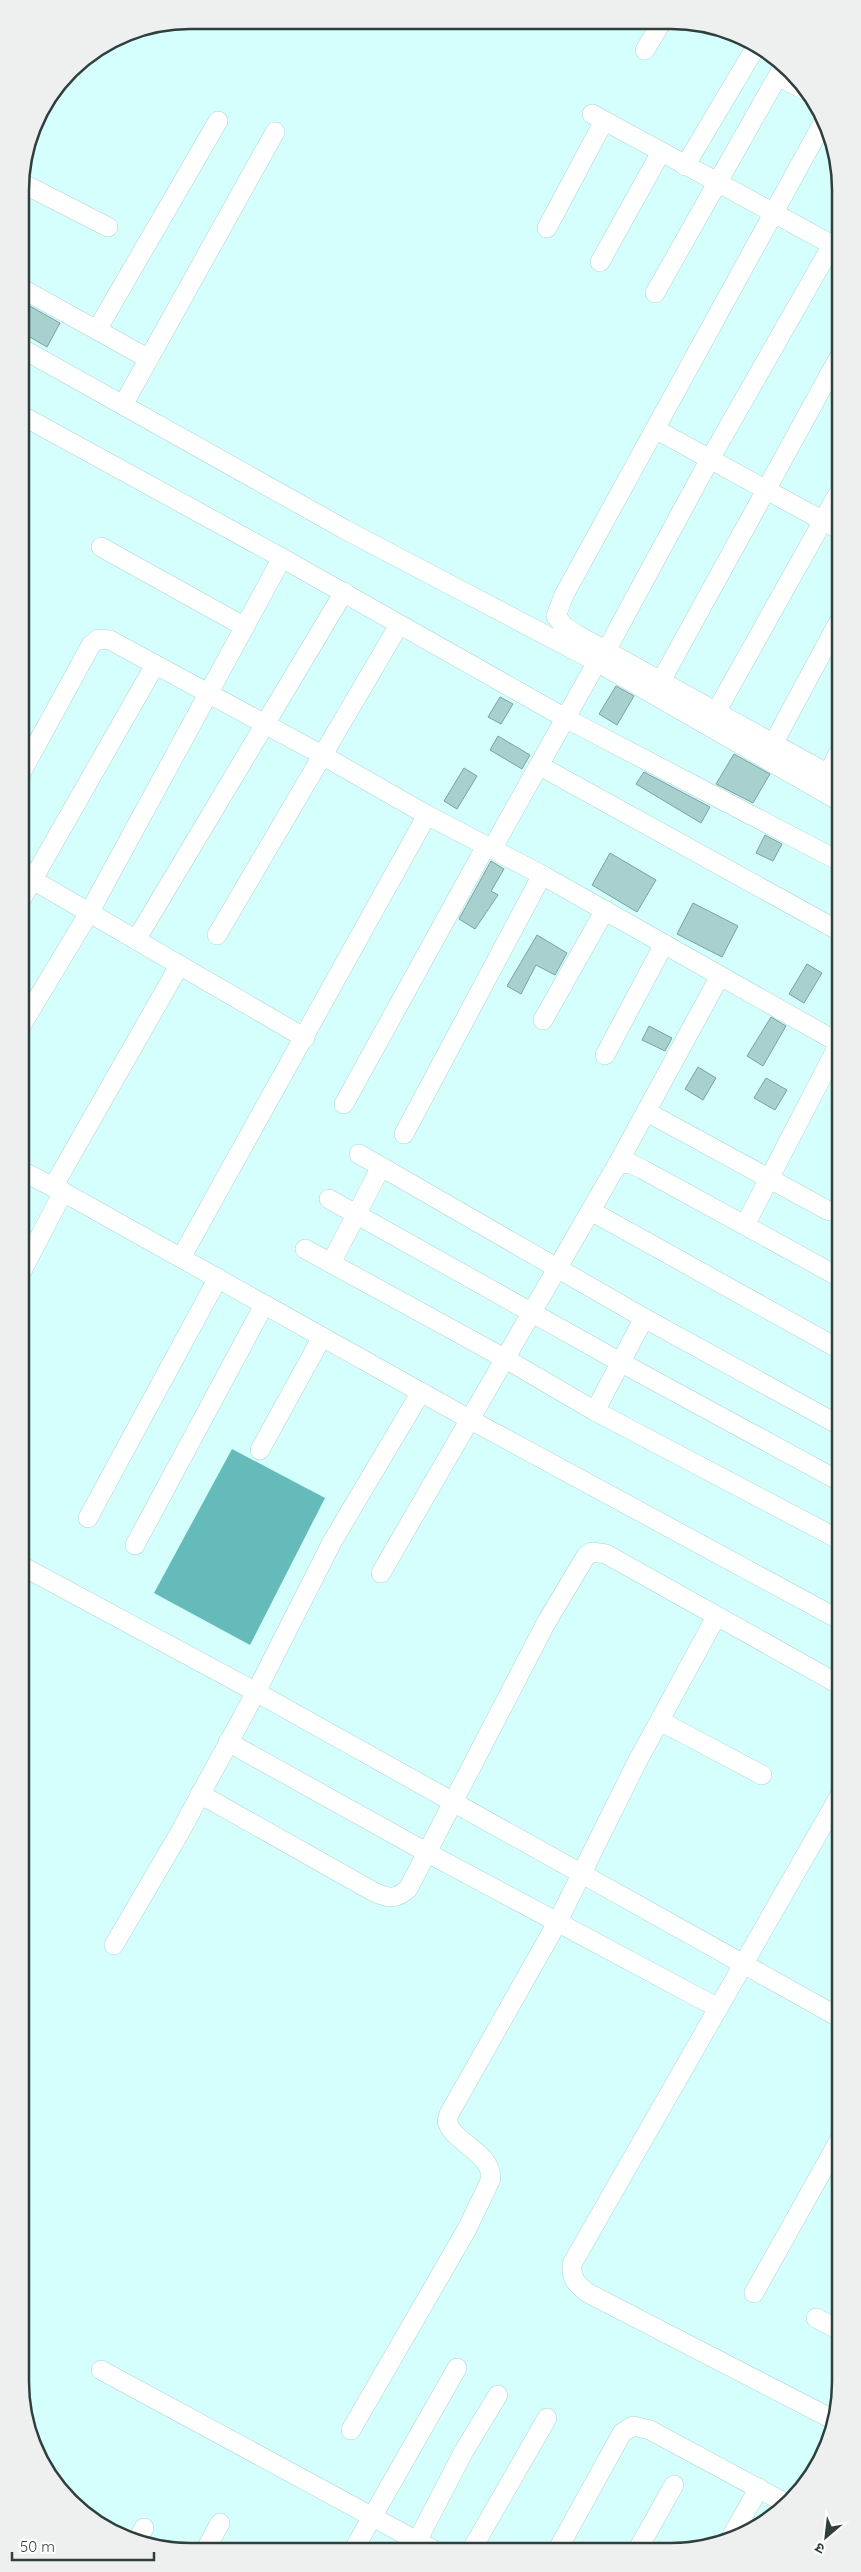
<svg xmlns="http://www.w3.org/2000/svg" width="861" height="2572" viewBox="0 0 861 2572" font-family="Quicksand,'Noto Sans Devanagari',sans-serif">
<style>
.water{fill:#65bbb9}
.building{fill:#a8d0ce;stroke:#7ba2a1}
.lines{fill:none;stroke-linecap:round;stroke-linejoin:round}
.street-casing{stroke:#acd4d2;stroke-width:20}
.street{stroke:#fff;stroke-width:19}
.rim{fill:none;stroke:#2e3f3e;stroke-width:2.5}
</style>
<rect width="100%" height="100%" fill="#d5fffd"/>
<path class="water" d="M232 1449 325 1498 250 1645 154 1593Z"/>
<g class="building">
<path d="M21 301 60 323 47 347 21 332Z"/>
<path d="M616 686 634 696 617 725 599 714Z"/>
<path d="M500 697 513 704 501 724 488 717Z"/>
<path d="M498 736 530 755 522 769 490 750Z"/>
<path d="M734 754 770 774 753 803 716 784Z"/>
<path d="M464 768 477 776 457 809 444 801Z"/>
<path d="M644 772 710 807 701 823 636 784Z"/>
<path d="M765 835 782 844 773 861 756 853Z"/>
<path d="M610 853 656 880 637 912 592 885Z"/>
<path d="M491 861 504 869 491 891 498 895 475 929 459 919Z"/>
<path d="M693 903 738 926 722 957 677 934Z"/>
<path d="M537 935 567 953 555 975 536 965 521 994 507 986Z"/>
<path d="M807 964 822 973 804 1003 789 994Z"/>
<path d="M771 1017 786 1026 763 1066 747 1056Z"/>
<path d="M649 1026 672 1038 665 1051 642 1040Z"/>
<path d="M698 1067 716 1078 703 1100 685 1089Z"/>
<path d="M766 1078 787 1090 775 1110 754 1098Z"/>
</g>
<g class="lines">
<g class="street-casing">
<g id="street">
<path d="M645 50 661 23"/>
<path d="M778 76 808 92"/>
<path d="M592 114 838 248"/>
<path d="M824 121 564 595 556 616 564 626 576 634 839 780"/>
<path d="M685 166 757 45"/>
<path d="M20 182 108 227"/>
<path d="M547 228 604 121"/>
<path d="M600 262 661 152"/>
<path d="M21 288 149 359"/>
<path d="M655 293 784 65"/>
<path d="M97 330 218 121"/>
<path d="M21 348 344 529 597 662 839 801"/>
<path d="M123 405 275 132"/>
<path d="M21 415 282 558 567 719 839 861"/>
<path d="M655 429 838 529"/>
<path d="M101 547 245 627"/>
<path d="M606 651 710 459 832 245"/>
<path d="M661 681 838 359"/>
<path d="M716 712 838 494"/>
<path d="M773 744 838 623"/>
<path d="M540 766 839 931"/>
<path d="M21 773 91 645 98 639 110 640 322 755 427 815 542 875 839 1043"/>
<path d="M828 774 838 754"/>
<path d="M492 849 597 662"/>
<path d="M21 873 305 1038"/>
<path d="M21 900 155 665"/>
<path d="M217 935 399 625"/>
<path d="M136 940 344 592"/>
<path d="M543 1020 605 910"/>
<path d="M21 1026 89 913 282 558"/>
<path d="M605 1055 664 944"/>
<path d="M344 1104 486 846"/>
<path d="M647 1112 827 1210 839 1213"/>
<path d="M404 1134 542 875"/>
<path d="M359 1154 644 1318 839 1425"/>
<path d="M617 1165 720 976"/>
<path d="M22 1171 63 1192 469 1419 840 1620"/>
<path d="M53 1187 179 966"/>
<path d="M329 1199 620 1362 839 1481"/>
<path d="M591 1211 839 1349"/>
<path d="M745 1225 839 1044"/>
<path d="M305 1249 504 1358 595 1411 840 1540"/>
<path d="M181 1258 427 815"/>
<path d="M331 1263 381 1167"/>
<path d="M22 1271 63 1192"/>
<path d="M595 1411 644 1318"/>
<path d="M260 1450 322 1337"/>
<path d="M88 1518 218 1278"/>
<path d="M135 1545 264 1305"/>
<path d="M22 1566 256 1692 840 2018"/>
<path d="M381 1573 617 1165 629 1163 642 1169 839 1277"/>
<path d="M660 1721 762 1775"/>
<path d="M228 1742 426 1852 718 2008"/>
<path d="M200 1794 374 1892C389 1899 396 1899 408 1889L546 1623 586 1556 592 1552 606 1554 840 1685"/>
<path d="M114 1945 179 1834 256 1692 332 1542 421 1392"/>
<path d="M754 2293 840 2139"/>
<path d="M816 2318 841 2331"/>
<path d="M101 2370 432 2549"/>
<path d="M834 2420 588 2293C576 2284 571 2279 572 2264L840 1795"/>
<path d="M351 2430 467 2229 491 2179C491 2154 462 2146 450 2128L447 2121 449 2114 557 1923 637 1762 716 1617"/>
<path d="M730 2539 759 2488"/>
<path d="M136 2542 144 2528"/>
<path d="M206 2549 220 2523"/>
<path d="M354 2549 457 2368"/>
<path d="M413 2549 464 2451 498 2395"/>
<path d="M472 2549 547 2418"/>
<path d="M558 2549 622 2433 633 2426 650 2430 787 2504"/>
<path d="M638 2549 674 2485"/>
</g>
</g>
<use href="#street" class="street"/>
</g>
<path d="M0 0H861V2572H0ZM190 29H671A161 161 0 0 1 832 190V2382A161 161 0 0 1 671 2543H190A161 161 0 0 1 29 2382V190A161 161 0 0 1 190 29Z" fill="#eef0f0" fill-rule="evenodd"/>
<path class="rim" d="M190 29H671A161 161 0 0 1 832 190V2382A161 161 0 0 1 671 2543H190A161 161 0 0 1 29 2382V190A161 161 0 0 1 190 29Z"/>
<g transform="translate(826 2537) rotate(208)" stroke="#ffffff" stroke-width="4" paint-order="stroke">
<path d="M0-4L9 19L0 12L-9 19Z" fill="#2e3f3e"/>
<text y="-8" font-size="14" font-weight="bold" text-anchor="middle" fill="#2e3f3e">उ</text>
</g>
<path d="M12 2552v8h142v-8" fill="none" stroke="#2e3f3e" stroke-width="2.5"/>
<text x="20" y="2552" font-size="15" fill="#2e3f3e" stroke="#ffffff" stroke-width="4" paint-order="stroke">50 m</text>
</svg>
